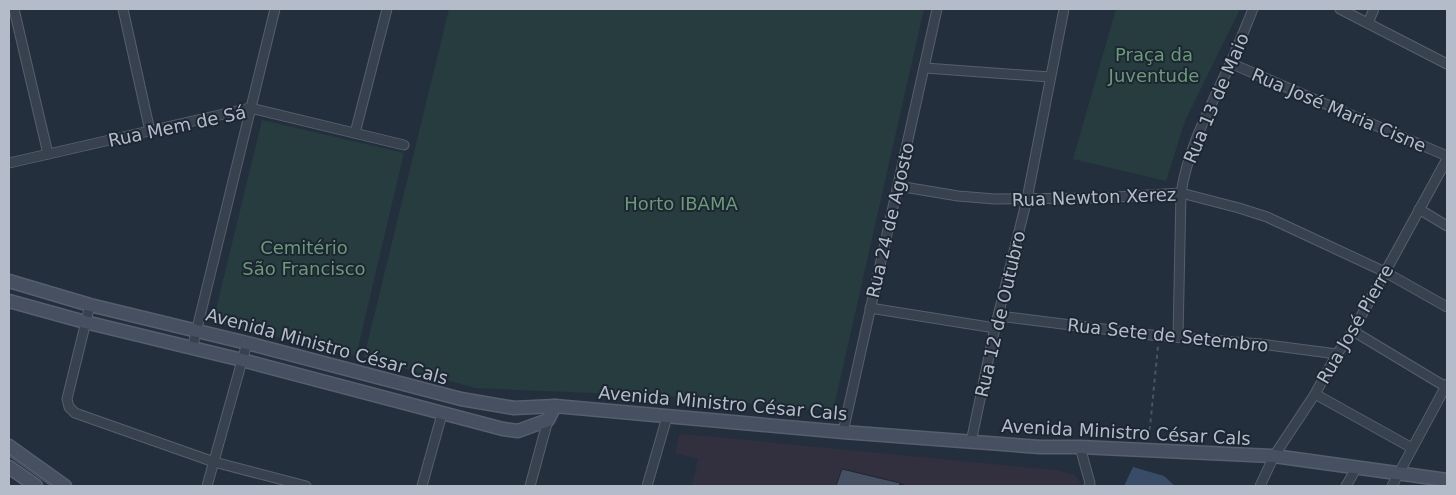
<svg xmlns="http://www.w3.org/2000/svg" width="1456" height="495" viewBox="0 0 1456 495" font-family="'DejaVu Sans',sans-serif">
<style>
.medical{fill:#32303f}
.green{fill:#263c3f}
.water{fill:#394c67}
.building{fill:#455162;stroke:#1f2835;filter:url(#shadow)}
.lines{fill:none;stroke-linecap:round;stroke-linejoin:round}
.minor-casing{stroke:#565f6c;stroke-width:11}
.secondary-casing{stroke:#565f6c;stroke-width:15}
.path{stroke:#44595c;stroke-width:2;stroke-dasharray:4 4;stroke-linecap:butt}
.minor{stroke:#38414e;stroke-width:9}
.secondary{stroke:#465061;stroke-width:12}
.tram{stroke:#5a6575;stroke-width:1}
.labels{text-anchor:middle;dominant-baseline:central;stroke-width:4;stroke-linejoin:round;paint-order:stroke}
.park-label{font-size:18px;fill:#6b9a76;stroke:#1d2633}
.street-label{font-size:18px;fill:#b4bcc9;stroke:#1d2633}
</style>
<defs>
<filter id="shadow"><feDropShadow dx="4" dy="2.5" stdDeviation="1" flood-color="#0009"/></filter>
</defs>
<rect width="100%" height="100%" fill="#242f3e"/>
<path class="medical" d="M683 434 1055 470 1075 475 1082 486H692L698 459 675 453 667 486 679 436Z"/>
<g class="green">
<path d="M449 9H924L833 411 665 396 475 388 364 357Z"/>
<path d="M1116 9H1240L1185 121 1166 181 1073 159Z"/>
<path d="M262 120 404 153 356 356 213 322Z"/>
</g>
<path class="water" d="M1133 467 1164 476 1175 486H1124Z"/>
<path class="building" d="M842 469 900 483 899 486H836Z"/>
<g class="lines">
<g class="minor-casing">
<g id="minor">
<path d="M14 9 48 154"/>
<path d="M123 9 150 131"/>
<path d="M1340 9 1447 64"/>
<path d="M1368 23 1374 9"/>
<path d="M1230 63 1447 156"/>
<path d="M925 68 1050 77"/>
<path d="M355 133 387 9"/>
<path d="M9 163 250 108 404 145"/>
<path d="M898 186 958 196 995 199 1100 198 1181 193 1239 208 1267 217 1385 272 1447 307"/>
<path d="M1419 209 1447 226"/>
<path d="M90 305 67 399 69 407 75 413 214 462 306 486"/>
<path d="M870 308 995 328"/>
<path d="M999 316 1159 336 1261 344 1337 354"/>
<path d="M1353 331 1446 387"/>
<path d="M1178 337 1181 193C1188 147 1212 104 1231 62 1239 44 1246 26 1253 9"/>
<path d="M192 349 275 9"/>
<path d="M1315 394 1412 448"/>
<path d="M843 432 937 9"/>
<path d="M971 442 995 328 1027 199 1064 9"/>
<path d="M1080 447 1090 483 1089 486"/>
<path d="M207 486 247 343"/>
<path d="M422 486 442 414"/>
<path d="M530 486 548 420"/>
<path d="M647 486 667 417"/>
<path d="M1260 486 1274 456 1315 394 1337 354 1353 331 1447 159"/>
<path d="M1346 486 1357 467"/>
<path d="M1392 486 1447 384"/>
</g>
</g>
<g class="secondary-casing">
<g id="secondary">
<path d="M9 281 90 305 247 343 461 399 514 408 555 406 843 432 1040 447H1080L1274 456 1447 480"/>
<path d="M9 301 85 322 242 360 503 429 518 431 548 420 555 406"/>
<path d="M9 446 65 486"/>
<path d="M9 467 36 486"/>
</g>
</g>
<path class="path" d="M1147 438 1150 427 1158 346"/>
<use href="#minor" class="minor"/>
<use href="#secondary" class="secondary"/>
<path class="tram" d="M9 456 51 486"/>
</g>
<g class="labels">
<g class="park-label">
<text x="1154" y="54">Praça da<tspan x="1154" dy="21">Juventude</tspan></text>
<text x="681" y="203">Horto IBAMA</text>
<text x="304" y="247">Cemitério<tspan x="304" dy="21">São Francisco</tspan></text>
</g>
<g class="street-label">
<text transform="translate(1216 98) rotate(-67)">Rua 13 de Maio</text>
<text transform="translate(1339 110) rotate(23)">Rua José Maria Cisne</text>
<text transform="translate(177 126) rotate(-12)">Rua Mem de Sá</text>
<text transform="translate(1094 197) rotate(-2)">Rua Newton Xerez</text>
<text transform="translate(890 220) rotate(-77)">Rua 24 de Agosto</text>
<text transform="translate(1000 314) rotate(-77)">Rua 12 de Outubro</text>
<text transform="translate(1355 324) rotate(-60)">Rua José Pierre</text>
<text transform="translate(1168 335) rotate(6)">Rua Sete de Setembro</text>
<text transform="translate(327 346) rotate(15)">Avenida Ministro César Cals</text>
<text transform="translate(723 403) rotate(5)">Avenida Ministro César Cals</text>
<text transform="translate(1126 432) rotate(3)">Avenida Ministro César Cals</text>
</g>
</g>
<rect width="1456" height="495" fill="none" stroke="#b4bcc9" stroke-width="20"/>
</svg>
